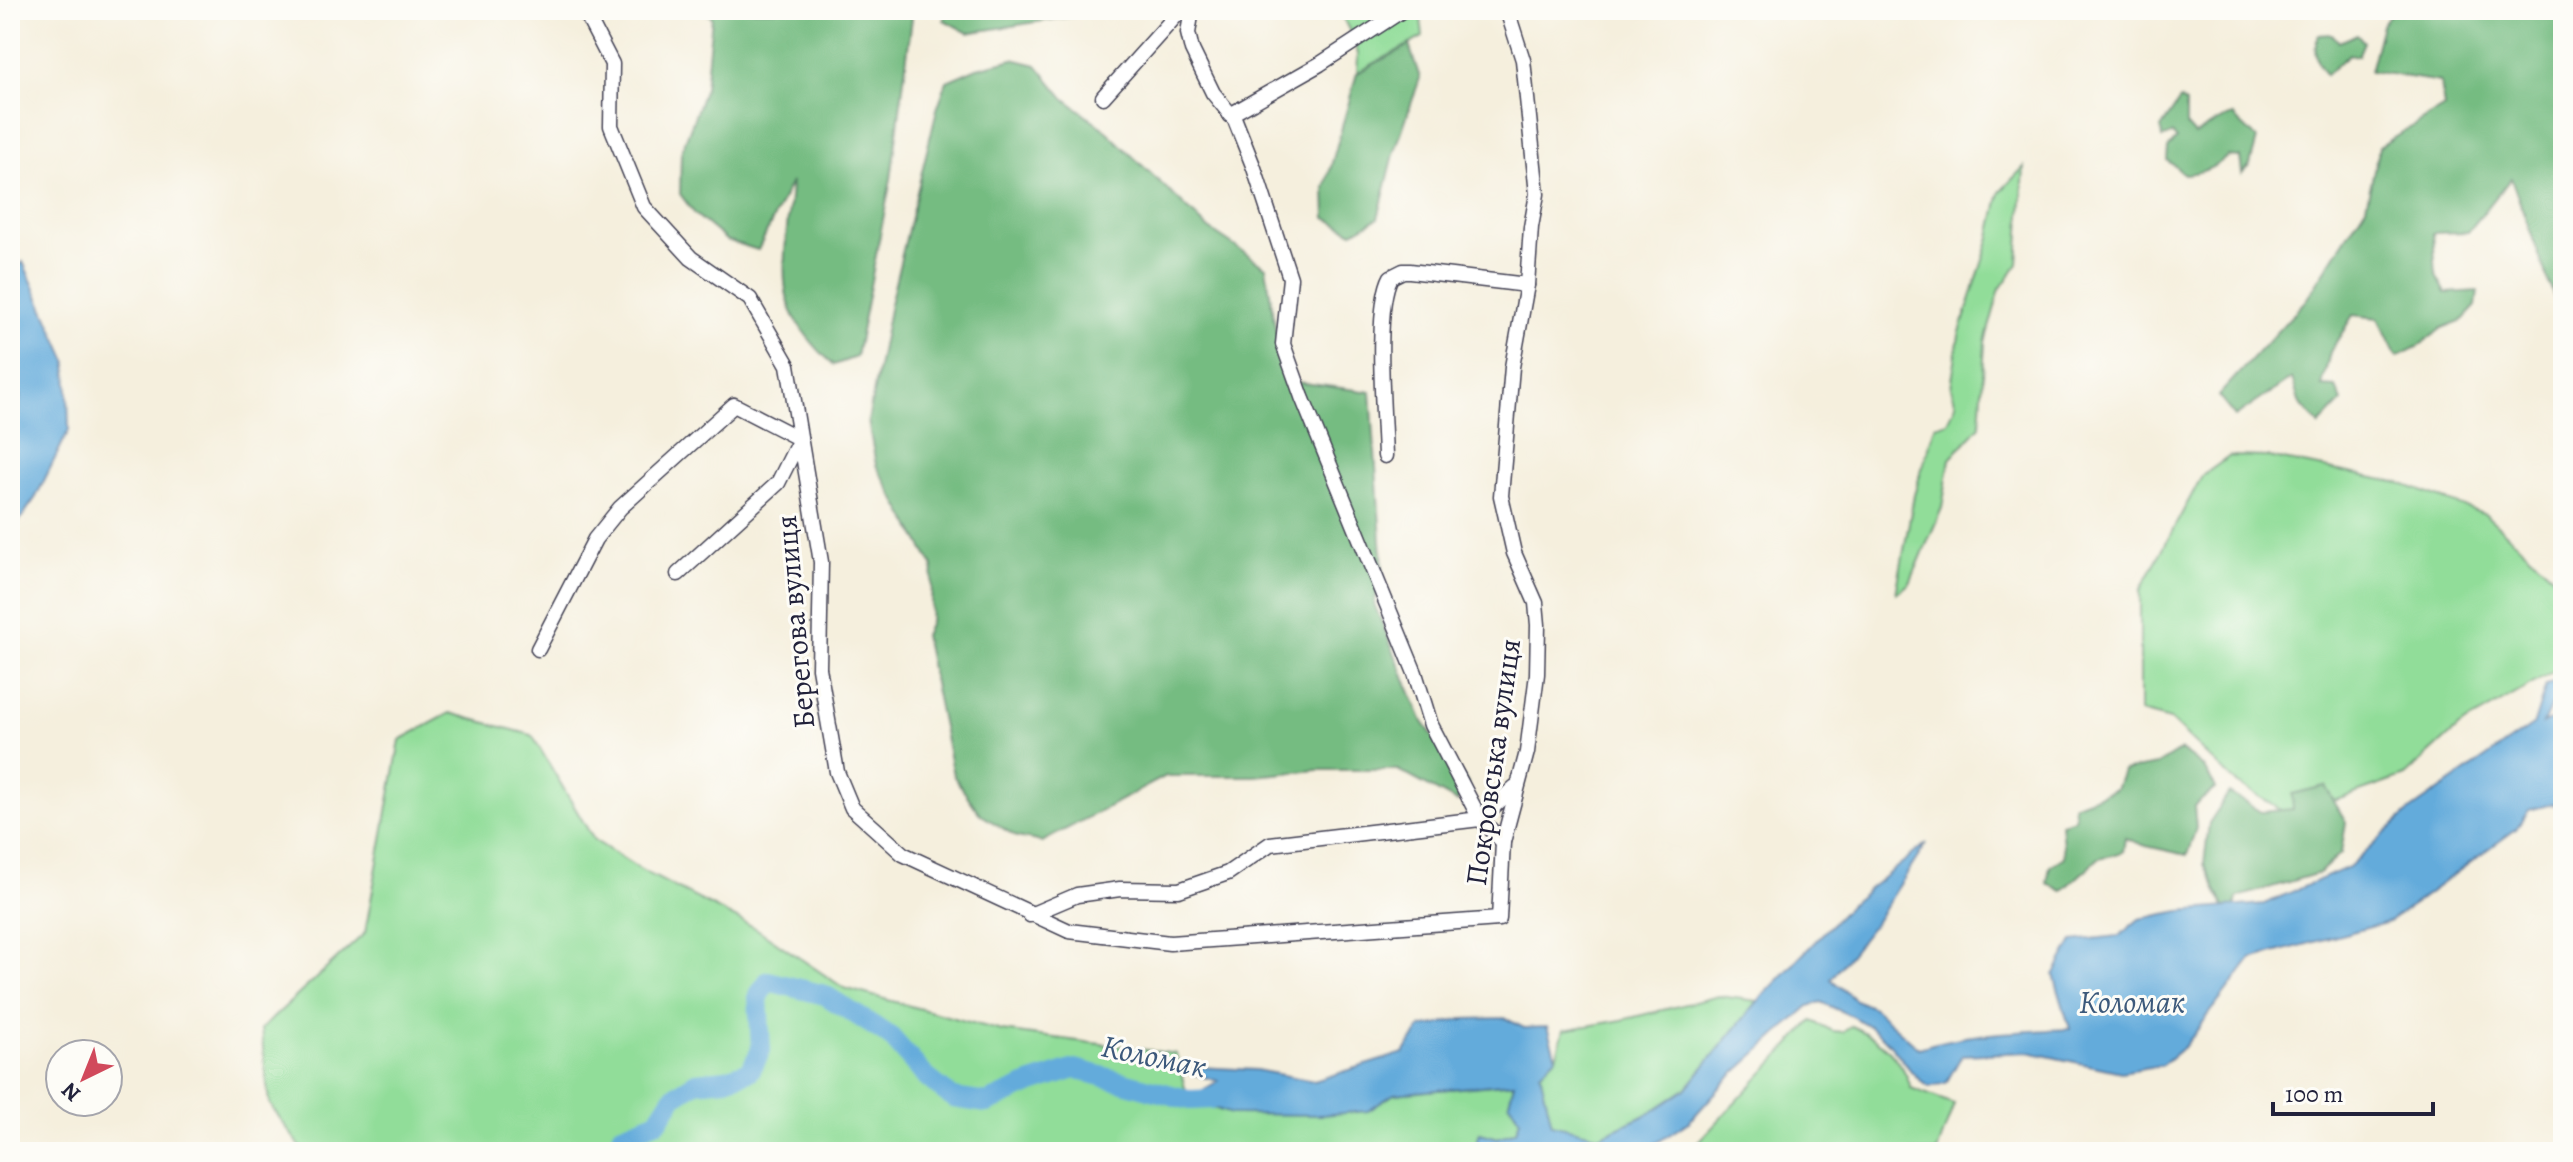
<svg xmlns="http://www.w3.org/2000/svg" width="2573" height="1162" viewBox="0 0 2573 1162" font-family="Alegreya,serif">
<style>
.green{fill:#91dd99;stroke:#5a806a;stroke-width:2}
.forest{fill:#74bc81;stroke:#4b6f5e;stroke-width:2}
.water{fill:#64abdb;stroke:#43668b;stroke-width:2}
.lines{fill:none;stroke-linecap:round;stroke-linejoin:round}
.river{stroke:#64abdb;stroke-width:20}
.minor-casing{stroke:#424153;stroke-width:17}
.minor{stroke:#fff;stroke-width:14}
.labels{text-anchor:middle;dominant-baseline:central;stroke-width:6;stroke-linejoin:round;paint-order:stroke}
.street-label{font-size:30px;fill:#22223b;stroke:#fdfcf7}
.water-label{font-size:32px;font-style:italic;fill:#3c597b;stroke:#fdfcf7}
</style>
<rect width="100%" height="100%" fill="#fdfcf7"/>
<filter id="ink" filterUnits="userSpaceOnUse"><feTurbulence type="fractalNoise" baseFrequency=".0125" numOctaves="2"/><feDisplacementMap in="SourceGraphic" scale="16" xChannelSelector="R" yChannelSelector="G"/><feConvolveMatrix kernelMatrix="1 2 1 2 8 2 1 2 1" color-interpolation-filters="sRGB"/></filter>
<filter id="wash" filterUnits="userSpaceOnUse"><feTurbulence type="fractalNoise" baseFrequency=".006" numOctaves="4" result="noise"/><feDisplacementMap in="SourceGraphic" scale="32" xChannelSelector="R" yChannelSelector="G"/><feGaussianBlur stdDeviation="1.8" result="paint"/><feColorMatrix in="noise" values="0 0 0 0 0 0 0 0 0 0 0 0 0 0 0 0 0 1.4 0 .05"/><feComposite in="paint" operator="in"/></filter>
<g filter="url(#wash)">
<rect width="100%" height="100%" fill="#f5efdd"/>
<g class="green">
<path d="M1339 10H1390L1352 36Z"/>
<path d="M1409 10H1420L1423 37 1357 73 1358 54 1355 45Z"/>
<path d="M2024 167 2018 264 2000 289 1985 342 1980 426 1950 459 1942 508 1910 583 1896 594 1914 495 1935 426 1948 422 1956 404 1951 387 1959 335 1989 241 2000 192Z"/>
<path d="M2230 456 2268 457 2400 483 2486 515 2563 585V666L2459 727 2405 776 2291 816 2235 782 2170 720 2140 712V591L2202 476Z"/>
<path d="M450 713 532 735 594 840 641 870 757 929 844 988 1002 1031 1176 1054 1188 1099 1225 1112 1367 1111 1394 1094 1515 1083 1509 1102 1520 1120 1516 1131 1498 1138 1480 1133 1472 1152H304L269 1103 261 1029 365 933 400 740Z"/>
<path d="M1719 996 1758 1001 1686 1089 1650 1113 1600 1136 1551 1125 1540 1073 1556 1057 1564 1030 1622 1020Z"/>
<path d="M1812 1021 1833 1031 1843 1032 1852 1026C1880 1040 1902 1056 1911 1088L1954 1104 1937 1152H1689Z"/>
</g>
<g class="forest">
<path d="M702 10H913L891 179 856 357 834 365C816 349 794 324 788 300 779 269 790 215 791 182L758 250 726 240 695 214 680 194 681 153 705 88 712 17Z"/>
<path d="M946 10H1112L968 33 944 20Z"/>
<path d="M2393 10H2563V322L2511 178 2468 232 2433 233 2436 275 2446 293 2478 291 2476 306 2463 320 2442 328 2419 346 2397 357 2378 318 2353 315 2330 352 2322 386 2336 387 2342 401 2319 425 2299 402 2292 378 2235 417 2218 396 2306 300 2366 206 2379 147 2444 107 2440 82 2370 71 2382 25Z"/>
<path d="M2332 34 2339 42 2357 34 2364 42 2358 56 2349 54 2326 75C2315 62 2313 51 2318 35Z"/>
<path d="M1409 45 1420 78 1394 154 1378 218 1353 232 1326 218 1325 188 1357 73Z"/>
<path d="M1013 59 1037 65 1064 98 1102 127 1209 229 1266 267 1275 327 1289 381 1371 392 1383 571 1374 604 1423 722 1468 784 1457 802 1398 770H1317L1254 776H1166L1042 842 1017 837 980 814 953 775 924 635 930 623 933 566 876 465 868 421 890 304 937 109 947 81 977 68Z"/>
<path d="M2180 100 2186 104V125L2195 135 2218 121 2233 116 2257 139 2250 165 2242 173 2240 157 2228 156C2214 168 2203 173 2184 174L2167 160 2168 148 2177 139 2172 134 2162 138 2161 128Z"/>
<path d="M2181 750 2203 767 2216 788 2194 806 2196 828 2187 855 2146 846 2125 838 2123 852 2099 858 2062 891 2047 883 2050 866 2064 857 2061 823 2075 819 2073 805 2116 789 2123 771 2157 765Z"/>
<path d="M2325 786 2346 822 2341 853 2319 873 2238 897 2235 907H2224L2204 864 2209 823 2229 793 2261 812 2293 809 2292 794Z"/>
</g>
<g class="water">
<path d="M23 262 67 361 69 430 36 497 10 534V445L14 439 20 397 10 353V274Z"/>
<path d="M2559 678H2563V698L2551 706 2543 724 2563 716V809L2552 804 2529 810 2516 829 2389 922 2251 959 2185 1046 2162 1065 2121 1072 2028 1052 1962 1055 1946 1083 1929 1087C1907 1073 1898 1048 1877 1032 1862 1019 1839 1011 1821 1002L1809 1006 1725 1082 1690 1121 1643 1152H1472L1480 1133 1498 1138 1516 1131 1520 1120 1509 1102 1514 1083 1394 1094 1368 1111 1322 1115 1231 1114 1188 1099 1218 1081 1190 1073 1198 1067 1256 1070 1314 1081 1404 1053 1421 1028 1462 1019 1505 1018 1524 1028 1547 1027 1556 1057 1540 1073 1552 1124 1600 1136 1650 1113 1686 1089 1758 1001 1854 901 1927 843 1875 923 1831 979 1855 1000 1874 1008 1919 1048C1968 1032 2018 1032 2070 1029L2054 975 2073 941 2119 936 2139 919 2180 911 2264 904 2349 867 2407 813 2534 724 2546 685Z"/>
</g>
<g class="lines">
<path class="river" d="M622 1152V1135L658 1121 674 1096 696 1082 726 1079 750 1071 761 1050 758 996 768 981 825 995 891 1037 925 1076 953 1098 987 1103 1032 1083 1075 1069 1190 1100 1215 1099"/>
</g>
</g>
<g filter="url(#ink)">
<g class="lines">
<g class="minor-casing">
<g id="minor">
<path d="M584 10 612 64 611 126 644 207 691 258 750 299 788 365 821 562 819 668 837 772 852 808 903 854 1069 931 1170 943 1499 919 1503 842 1527 752 1537 674 1538 625 1536 603 1514 553 1501 496 1512 367 1527 285 1531 227 1537 194 1523 60 1507 10"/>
<path d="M1192 10 1188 33 1192 50 1213 93 1235 120 1254 168 1290 278 1283 344 1302 397 1415 673 1431 725 1480 819 1503 842"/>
<path d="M1103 97 1181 10"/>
<path d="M1230 115 1320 64 1403 10"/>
<path d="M1385 456C1384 417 1374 307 1391 277L1403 271H1410L1527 285"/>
<path d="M538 649 595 539 620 508 734 405 800 439 778 483 678 574"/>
<path d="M1030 915 1077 895 1120 889 1179 890 1228 873 1270 844 1480 819 1515 787"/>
</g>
</g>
<use href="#minor" class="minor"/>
</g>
</g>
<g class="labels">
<g class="street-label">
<text transform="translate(795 622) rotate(-95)">Берегова вулиця</text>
<text transform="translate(1493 762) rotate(-82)">Покровська вулиця</text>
</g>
<g class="water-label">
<text x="2132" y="1002">Коломак</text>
<text transform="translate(1154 1056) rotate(12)">Коломак</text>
</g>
</g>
<rect width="2573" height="1162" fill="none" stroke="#fdfcf7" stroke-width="40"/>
<g transform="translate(84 1078) rotate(223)"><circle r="38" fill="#fdfcf7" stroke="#a5a5ac" stroke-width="2"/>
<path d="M0-6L14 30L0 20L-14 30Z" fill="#d1495b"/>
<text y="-12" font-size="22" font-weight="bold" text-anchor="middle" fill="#22223b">N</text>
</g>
<path d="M2273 1102v12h160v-12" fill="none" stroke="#22223b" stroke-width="4"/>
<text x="2285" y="1102" font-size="24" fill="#22223b" stroke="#fdfcf7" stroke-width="6" paint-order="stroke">100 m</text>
</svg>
